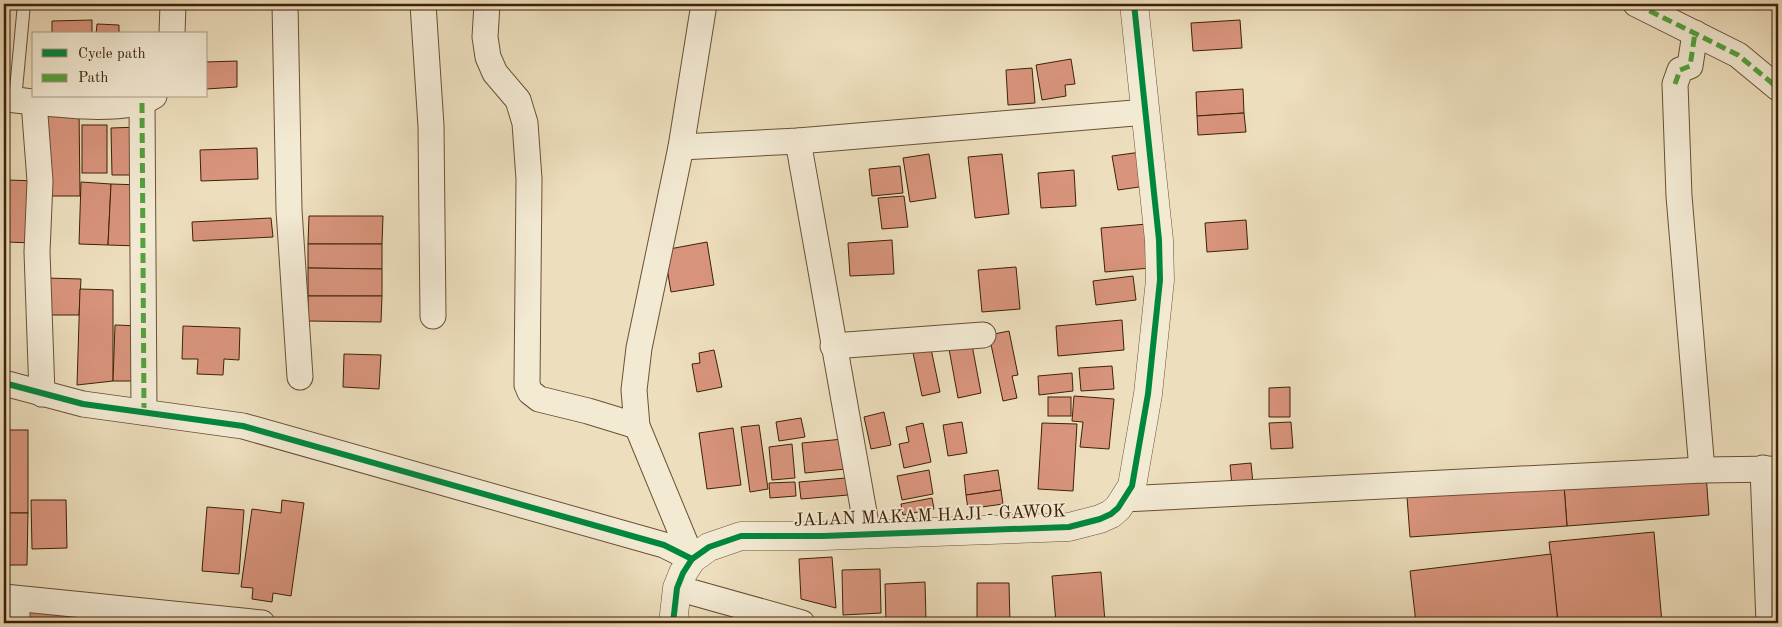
<svg xmlns="http://www.w3.org/2000/svg" width="1782" height="627" viewBox="0 0 1782 627" font-family="'Old Standard TT',serif">
<style>
.building{fill:#d8947c;stroke:#3e2107}
.lines{fill:none;stroke-linecap:round;stroke-linejoin:round}
.service-casing{stroke:#6a5034;stroke-width:14}
.minor-casing{stroke:#6a5034;stroke-width:27}
.tertiary-casing{stroke:#6a5034;stroke-width:29}
.service{stroke:#f3ead4;stroke-width:12}
.minor{stroke:#f3ead4;stroke-width:25}
.tertiary{stroke:#f3ead4;stroke-width:28}
.quiet{stroke:#54a23d;stroke-width:5;stroke-dasharray:10 5;stroke-linecap:butt}
.cycleway-casing{stroke:#f3ead4;stroke-width:9}
.cycleway{stroke:#00873e;stroke-width:6}
.labels{text-anchor:middle;dominant-baseline:central;stroke-width:4;stroke-linejoin:round;paint-order:stroke}
.street-label{font-size:18px;fill:#3e2107;stroke:#f3ead4}
</style>
<rect width="100%" height="100%" fill="#eddebd"/>
<filter id="stains"><feTurbulence type="fractalNoise" baseFrequency=".004" numOctaves="4"/><feColorMatrix values="0 0 0 0 .2 0 0 0 0 .09 0 0 0 0 .02 0 0 0 .5 -.17"/></filter>
<radialGradient id="worn" r=".72"><stop offset=".6" stop-color="#630" stop-opacity="0"/><stop offset="1" stop-color="#630" stop-opacity=".3"/></radialGradient>
<g class="building">
<path d="M92 20V34H52V21Z"/>
<path d="M1240 20 1242 48 1193 51 1191 23Z"/>
<path d="M97 24 119 25V34H96Z"/>
<path d="M1071 59 1075 84 1065 85 1066 96 1042 100 1036 65Z"/>
<path d="M237 61V87L206 89V62Z"/>
<path d="M1032 68 1035 103 1008 105 1006 70Z"/>
<path d="M1243 89 1244 113 1197 116 1196 92Z"/>
<path d="M79 109 80 196H41L40 110Z"/>
<path d="M1244 113 1246 132 1198 135 1197 116Z"/>
<rect x="82" y="125" width="25" height="48"/>
<path d="M140 127 141 175H112L111 128Z"/>
<path d="M257 148 258 179 201 181 200 150Z"/>
<path d="M1141 152 1146 186 1118 190 1112 156Z"/>
<path d="M929 154 936 198 910 202 903 158Z"/>
<path d="M1002 154 1009 214 975 218 968 157Z"/>
<path d="M900 166 903 193 872 196 869 169Z"/>
<path d="M1074 170 1076 206 1041 208 1038 173Z"/>
<path d="M8 180 37 181 35 243 6 242Z"/>
<path d="M81 182 111 184 108 245 79 244Z"/>
<path d="M111 184 142 185 139 246 108 245Z"/>
<path d="M904 196 908 227 882 229 878 198Z"/>
<path d="M309 216H383L382 244H308Z"/>
<path d="M271 218 273 237 193 241 192 222Z"/>
<path d="M1246 220 1248 249 1207 252 1205 223Z"/>
<path d="M1147 224 1150 268 1105 272 1101 228Z"/>
<path d="M892 240 894 274 850 276 848 243Z"/>
<path d="M707 242 714 285 671 292 664 250Z"/>
<path d="M308 244H382V269L308 268Z"/>
<path d="M1016 267 1020 309 982 312 978 270Z"/>
<path d="M308 268 382 269V296H308Z"/>
<path d="M1133 276 1136 300 1096 305 1093 281Z"/>
<path d="M46 278 81 279 79 315H45Z"/>
<path d="M80 289 113 290V381L77 385Z"/>
<path d="M308 296H382L381 322 308 321Z"/>
<path d="M1122 320 1124 350 1058 356 1056 326Z"/>
<path d="M115 325 142 326 140 381H113Z"/>
<path d="M183 326 240 328 239 360 224 359 223 375 197 374 198 359H182Z"/>
<path d="M1009 331 1018 375 1012 376 1017 398 1003 401 989 335Z"/>
<path d="M930 344 940 392 922 396 912 348Z"/>
<path d="M972 345 981 393 958 398 949 349Z"/>
<path d="M714 350 722 387 697 392 692 364 700 363 699 353Z"/>
<path d="M344 354 381 355 379 389 343 387Z"/>
<path d="M1112 366 1114 389 1081 391 1079 368Z"/>
<path d="M1072 373 1073 391 1039 395 1038 376Z"/>
<path d="M1290 387V417H1269V388Z"/>
<path d="M1074 396 1114 399 1109 449 1080 447 1083 422 1072 421Z"/>
<rect x="1048" y="397" width="23" height="19"/>
<path d="M884 412 891 445 871 449 864 417Z"/>
<path d="M801 418 805 437 779 441 776 422Z"/>
<path d="M962 422 967 453 948 456 943 425Z"/>
<path d="M1291 422 1293 448 1271 449 1269 423Z"/>
<path d="M923 423 931 462 904 468 899 444 909 442 906 427Z"/>
<path d="M1042 423 1077 424 1073 491 1038 489Z"/>
<path d="M759 425 768 489 750 492 741 427Z"/>
<path d="M733 428 741 485 707 489 699 433Z"/>
<rect x="4" y="430" width="24" height="83"/>
<path d="M843 439 846 469 805 473 802 443Z"/>
<path d="M792 444 795 478 772 480 769 447Z"/>
<path d="M1251 463 1253 484 1232 486 1230 465Z"/>
<path d="M929 470 933 494 902 500 897 476Z"/>
<path d="M998 470 1001 490 966 495 964 475Z"/>
<path d="M1706 474 1709 515 1567 526 1564 485Z"/>
<path d="M846 478 848 495 801 499 799 482Z"/>
<path d="M795 482 796 496 770 498 769 483Z"/>
<path d="M1564 485 1567 526 1410 537 1407 497Z"/>
<path d="M1001 490 1003 504 968 509 966 495Z"/>
<path d="M932 498 934 509 903 515 901 504Z"/>
<path d="M31 500H66L67 548 32 549Z"/>
<path d="M282 500 304 503 291 596 273 593 272 602 252 599 253 588 241 587 252 509 281 513Z"/>
<path d="M207 507 244 510 239 574 202 571Z"/>
<path d="M4 513H28L27 565H4Z"/>
<path d="M1654 532 1662 623H1558L1549 542Z"/>
<path d="M1551 554 1558 623H1416L1410 571Z"/>
<path d="M832 557 836 608 801 599 799 559Z"/>
<path d="M880 569 881 613 843 615 842 570Z"/>
<path d="M1101 572 1105 622 1056 623 1052 576Z"/>
<path d="M925 582 926 621 886 622 885 584Z"/>
<path d="M977 583H1009L1010 623H977Z"/>
<path d="M29 611 79 614V623H28Z"/>
<path d="M100 618 137 619V623H100Z"/>
<path d="M1225 619 1276 623H1224Z"/>
</g>
<g class="lines">
<g class="service-casing">
<path id="service" d="M15 100 24 4"/>
</g>
<g class="minor-casing">
<g id="minor">
<path d="M285 4 289 210 300 377"/>
<path d="M423 4 431 126 433 316"/>
<path d="M487 4 485 37 488 57 495 73 518 100 525 123 529 179 527 385 530 392 539 399 588 411 637 426"/>
<path d="M1636 4 1738 55 1778 88"/>
<path d="M1695 33 1690 66 1680 70 1675 84 1679 196 1702 470"/>
<path d="M172 34 173 4"/>
<path d="M4 99C42 102 123 116 154 96"/>
<path d="M34 102 40 181 37 252 42 394"/>
<path d="M142 103 144 412"/>
<path d="M798 141 868 535"/>
<path d="M681 147 798 141 1146 112"/>
<path d="M833 346 983 335"/>
<path d="M4 383 83 404 243 426 664 545 692 559"/>
<path d="M1763 468 1769 623"/>
<path d="M1124 499 1702 470 1778 469"/>
<path d="M692 559 637 426 634 390 639 348 681 147 704 4"/>
<path d="M677 588 802 623"/>
<path d="M4 597 262 623"/>
<path d="M17 623V599"/>
</g>
</g>
<g class="tertiary-casing">
<path id="tertiary" d="M673 623 677 588 683 573 692 559 709 547 741 536H823L1069 527 1100 519 1111 514 1118 508 1132 486 1148 394 1160 280 1159 240 1134 4"/>
</g>
<use href="#service" class="service"/>
<use href="#minor" class="minor"/>
<use href="#tertiary" class="tertiary"/>
<g class="quiet">
<path d="M1636 4 1738 55 1778 88"/>
<path d="M1675 84 1680 70 1690 66 1695 33"/>
<path d="M142 103 144 412"/>
</g>
<g class="cycleway-casing">
<g id="cycleway">
<path d="M4 383 83 404 243 426 664 545 692 559"/>
<path d="M673 623 677 588 683 573 692 559 709 547 741 536H823L1069 527 1100 519 1111 514 1118 508 1132 486 1148 394 1160 280 1159 240 1134 4"/>
</g>
</g>
<use href="#cycleway" class="cycleway"/>
</g>
<g class="labels">
<g class="street-label">
<text transform="translate(930 516) rotate(-2)">JALAN MAKAM HAJI - GAWOK</text>
</g>
</g>
<rect width="1782" height="627" fill="none" stroke="#eddebd" stroke-width="20"/>
<rect x="5" y="5" width="1772" height="617" fill="none" stroke="#3e2107" stroke-width="2.5"/>
<rect x="10" y="10" width="1762" height="607" fill="none" stroke="#3e2107"/>
<rect x="32" y="32" width="175" height="65" fill="#f3ead4" stroke="#ab9a82"/>
<rect x="42" y="49" width="25" height="8" fill="#00873e" stroke="#ab9a82"/>
<text x="78" y="58" font-size="15" fill="#3e2107">Cycle path</text>
<rect x="42" y="74" width="25" height="8" fill="#54a23d" stroke="#ab9a82"/>
<text x="78" y="82" font-size="15" fill="#3e2107">Path</text>
<rect width="100%" height="100%" filter="url(#stains)"/>
<rect width="100%" height="100%" fill="url(#worn)"/>
</svg>
